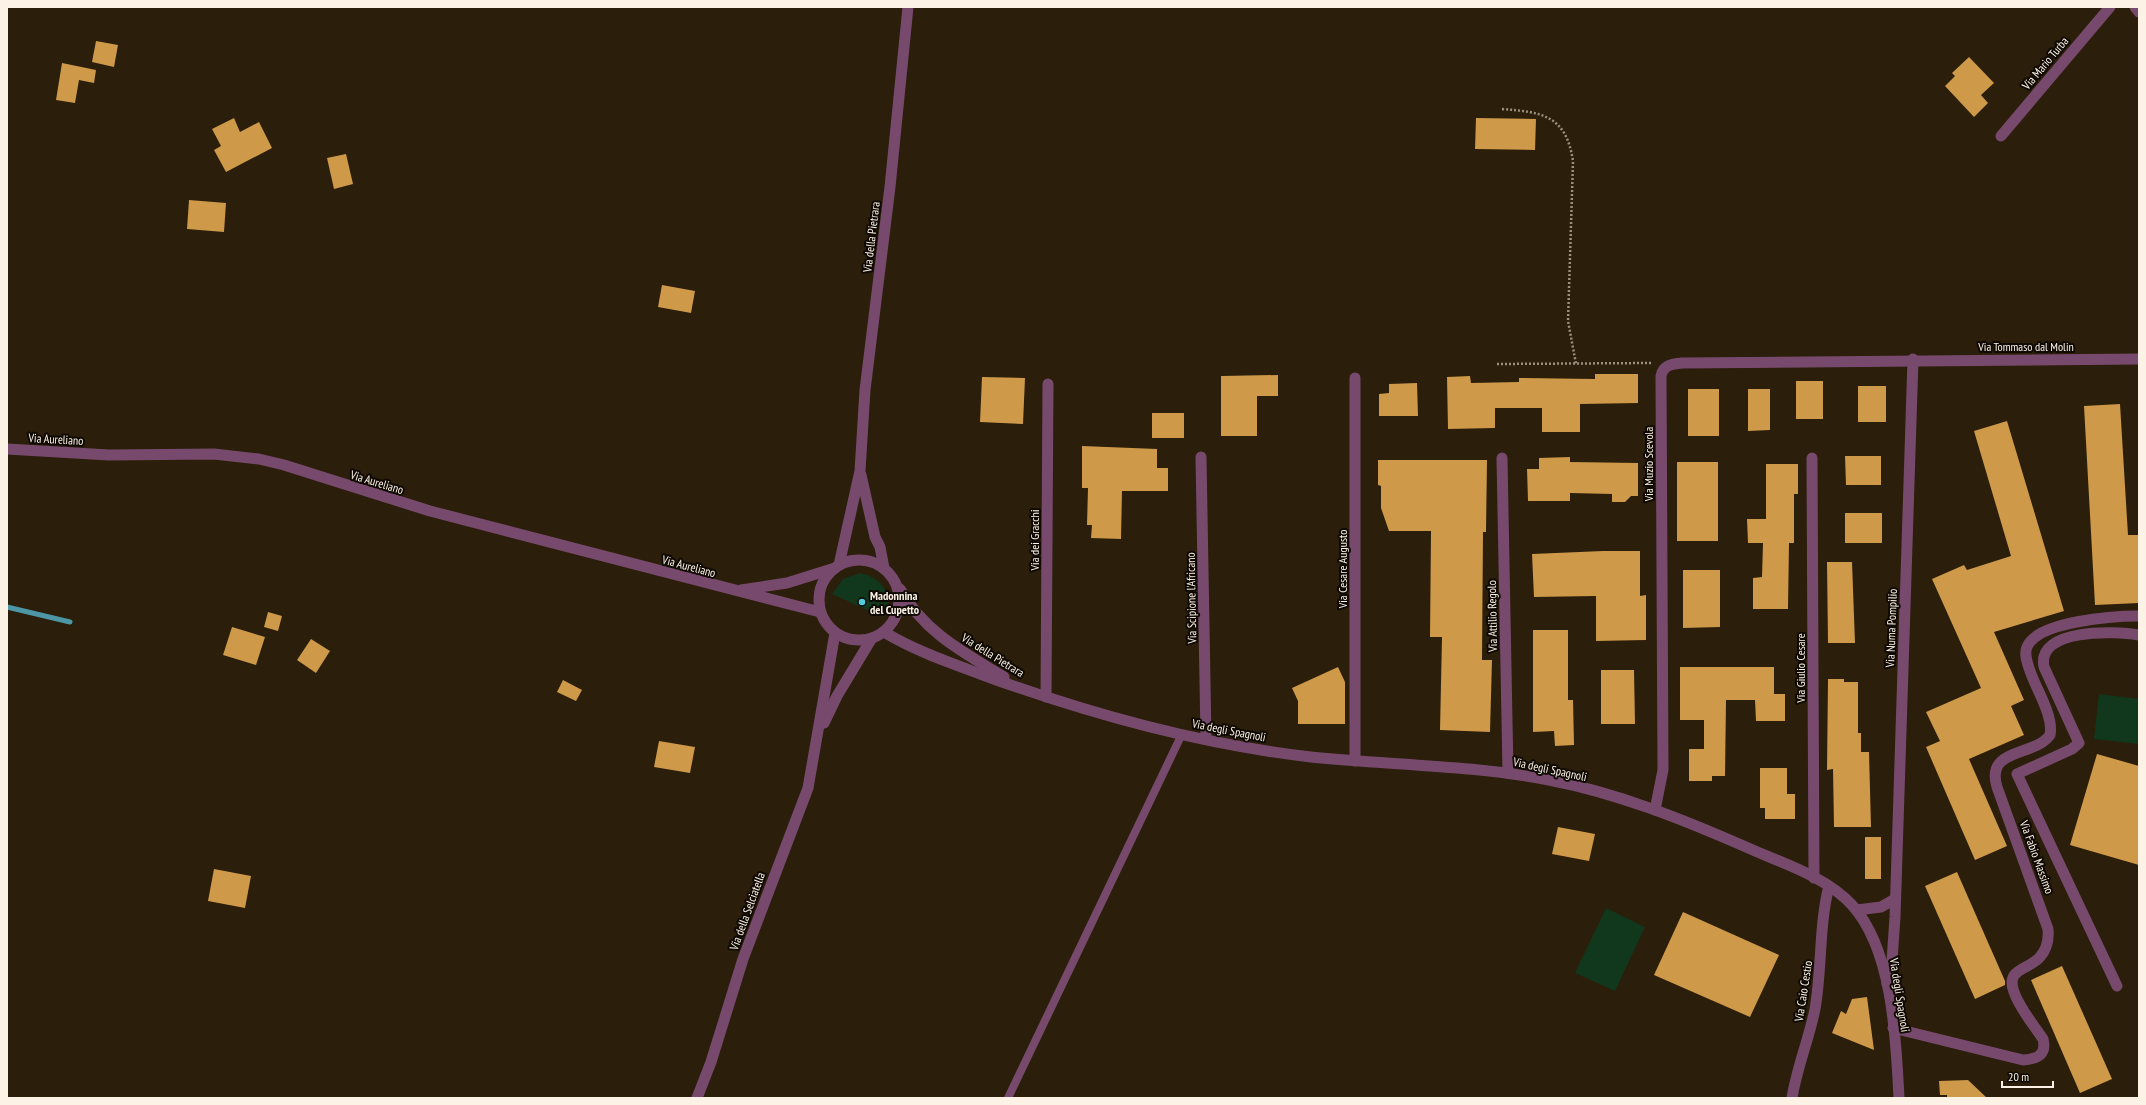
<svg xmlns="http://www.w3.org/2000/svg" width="2146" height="1105" viewBox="0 0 2146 1105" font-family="'PT Sans Narrow',sans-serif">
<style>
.green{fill:#11381d}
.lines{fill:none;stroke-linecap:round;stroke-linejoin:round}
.stream{stroke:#4c96a5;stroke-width:5}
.building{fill:#ce9949}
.path{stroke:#9c9081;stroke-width:2.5;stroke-dasharray:2 2;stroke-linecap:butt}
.service{stroke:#774a6d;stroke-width:8}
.minor{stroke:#774a6d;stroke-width:11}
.tertiary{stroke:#774a6d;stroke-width:11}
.poi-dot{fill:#53cbdb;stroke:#0f0903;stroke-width:1.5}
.labels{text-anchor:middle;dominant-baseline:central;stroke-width:4;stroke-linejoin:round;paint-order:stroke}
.street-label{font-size:12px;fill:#fcf2e6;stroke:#0f0903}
.poi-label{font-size:12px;font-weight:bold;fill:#fcf2e6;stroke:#0f0903;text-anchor:start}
</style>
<rect width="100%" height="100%" fill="#2b1e0a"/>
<g class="green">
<path d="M860 573C882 577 896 597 883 617L832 594 843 579Z"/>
<path d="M2099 694 2139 699V744L2094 739Z"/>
<path d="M1606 908 1645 927 1615 991 1575 973Z"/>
</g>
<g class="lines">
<path class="stream" d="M7 607 70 622"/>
</g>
<g class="building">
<path d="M96 41 118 45 114 67 92 62Z"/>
<path d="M1969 57 1994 83 1981 95 1988 103 1974 117 1945 86 1955 76 1952 73Z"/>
<path d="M62 63 96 70 94 83 79 80 75 103 56 100Z"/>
<path d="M234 118 240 132 259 122 272 148 226 172 214 150 221 146 212 129Z"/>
<path d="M1476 118 1536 119 1535 150 1475 149Z"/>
<path d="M346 154 353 184 334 189 327 158Z"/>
<path d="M189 200 226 203 224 232 187 229Z"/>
<path d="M662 285 695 291 691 313 658 307Z"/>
<path d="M1595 374H1638V403L1580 404V432H1542V408H1495V428L1448 429 1447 377 1470 376 1471 383 1519 382V378L1595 379Z"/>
<path d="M1278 375V396H1257V436H1221V376Z"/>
<path d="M982 377 1025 378 1023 424 980 422Z"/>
<rect x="1796" y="381" width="27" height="38"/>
<path d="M1417 383 1418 416H1379V394L1389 393V384Z"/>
<rect x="1858" y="386" width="28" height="36"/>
<rect x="1688" y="389" width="31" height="47"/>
<path d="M1748 389H1770V430L1748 431Z"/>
<path d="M2120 404 2128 535H2139V603L2095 605 2084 406Z"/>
<rect x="1152" y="413" width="32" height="25"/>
<path d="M2007 421 2064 611 1994 632 2024 700 2011 706 2024 735 1969 759 2007 846 1975 860 1926 747 1940 741 1926 712 1981 688 1932 579 1964 565 1967 570 2011 556 1974 431Z"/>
<path d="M1082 446 1157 449V468H1168V491H1122L1121 539 1091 538 1092 525H1087L1088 488H1082Z"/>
<path d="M1845 456H1881V485H1846Z"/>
<path d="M1570 457V462L1638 463V496H1631L1625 502H1612V494L1570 493V501H1528L1527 469H1539V458Z"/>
<path d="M1378 460H1487L1486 532H1483L1482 660H1492L1490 732 1440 730 1442 637H1430L1431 531H1389L1381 508V486L1378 485Z"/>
<rect x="1677" y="462" width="41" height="79"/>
<path d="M1766 464H1798V494H1794V543H1789L1788 609H1753V578L1762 577 1763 543H1748L1747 519H1766Z"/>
<rect x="1845" y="513" width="37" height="30"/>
<path d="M1603 551H1640V596L1646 595V640L1596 641V596L1534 597 1532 554Z"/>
<path d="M1827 562H1852L1855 643H1828Z"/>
<path d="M1683 570H1720V627L1683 628Z"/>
<path d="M268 612 282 616 278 631 264 627Z"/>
<path d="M232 627 265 637 256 665 223 655Z"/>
<path d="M1533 630H1568V700H1573L1574 745 1555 746 1554 731 1533 732Z"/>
<path d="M311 639 330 651 316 673 297 660Z"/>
<path d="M1338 667 1345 682V724H1298V701L1292 688Z"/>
<path d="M1680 667H1774V694H1785V721H1756L1755 700H1726L1725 776H1712V781H1689V749H1704V720H1680Z"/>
<path d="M1601 670H1634L1635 724H1601Z"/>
<path d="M1828 679H1844V682H1858V733H1861V752H1869L1871 827H1834L1833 769 1827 770Z"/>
<path d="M563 680 582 690 576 701 557 692Z"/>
<path d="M659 741 695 747 690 773 654 767Z"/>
<path d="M2097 754 2139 766V865L2070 845Z"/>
<path d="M1760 768H1787V794H1795V819H1765V808H1760Z"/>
<path d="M1558 827 1595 834 1589 861 1552 854Z"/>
<rect x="1865" y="837" width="16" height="42"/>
<path d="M214 869 251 876 245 908 208 901Z"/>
<path d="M1957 872 2005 981V985L1975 999 1925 886Z"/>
<path d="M1683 912 1779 955 1750 1017 1654 975Z"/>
<path d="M2062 966 2112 1079 2080 1093 2031 980Z"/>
<path d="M1867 997 1874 1050 1832 1033 1841 1011 1846 1014 1852 999Z"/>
<path d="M1968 1080 1987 1098H1947V1095H1940L1939 1081Z"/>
</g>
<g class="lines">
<g class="path">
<path d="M1502 109C1542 112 1566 115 1573 161L1568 321 1576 364"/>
<path d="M1497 364 1652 363"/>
</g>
<path class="service" d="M1008 1098 1182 734"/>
<g class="minor">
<path d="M2135 7 2139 12"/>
<path d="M2001 136 2110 7"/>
<path d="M1355 378V761"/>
<path d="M7 449 109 455 214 454 259 459 284 465 430 511 820 612"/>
<path d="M1201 457 1206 738"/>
<path d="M1502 458 1508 773"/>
<path d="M1812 458 1814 878"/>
<path d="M741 590 787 583 835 568"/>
<path d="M1046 697 1048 384"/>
<path d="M824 723 837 696 872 638"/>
<path d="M1655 810 1663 770 1661 376C1663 365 1672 364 1682 363L2139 359"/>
<path d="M1857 910 1881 907 1895 899"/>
<path d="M1887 984 1892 961 1895 917 1913 359"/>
<path d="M2117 986 2017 774 2072 749 2079 743 2044 667C2036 628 2115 631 2139 635"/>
<path d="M1893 1028 2023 1060C2037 1059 2047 1055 2043 1039 2033 1024 2020 1009 2014 992 2005 968 2029 970 2040 957 2047 949 2049 939 2048 929L1997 787C1985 747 2035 757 2050 735 2054 715 2035 688 2029 668 2027 662 2024 653 2027 647 2037 621 2115 616 2139 616"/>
<path d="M697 1098 711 1062 743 959 808 788 835 633"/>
<path d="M1792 1098C1797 1067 1809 1039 1815 1009 1822 969 1819 924 1829 886"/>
</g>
<g class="tertiary">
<path d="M861 475 875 537 880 547 884 568"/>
<circle cx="859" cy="600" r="40"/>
<path d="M839 565 860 471 865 390 890 187 908 7"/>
<path d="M900 589C924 632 963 652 1004 677"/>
<path d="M884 632C917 652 954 664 991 678 1091 714 1205 745 1311 757 1390 765 1471 765 1549 780 1617 793 1682 819 1746 847 1781 863 1826 876 1852 905 1893 950 1896 1040 1899 1098"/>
</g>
</g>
<circle class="poi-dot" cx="862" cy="602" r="4"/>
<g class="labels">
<g class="street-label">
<text transform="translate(2045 63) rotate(-50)">Via Mario Turba</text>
<text transform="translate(871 237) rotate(-83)">Via della Pietrara</text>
<text x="2026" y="346">Via Tommaso dal Molin</text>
<text transform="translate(56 439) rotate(3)">Via Aureliano</text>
<text transform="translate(1648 464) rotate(-90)">Via Muzio Scevola</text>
<text transform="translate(377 482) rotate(17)">Via Aureliano</text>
<text transform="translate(1034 540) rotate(-90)">Via dei Gracchi</text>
<text transform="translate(689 566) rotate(15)">Via Aureliano</text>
<text transform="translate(1342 569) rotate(-90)">Via Cesare Augusto</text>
<text transform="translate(1191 598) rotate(-91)">Via Scipione l'Africano</text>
<text transform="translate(1492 616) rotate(-91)">Via Attilio Regolo</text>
<text transform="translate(1891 628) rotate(-88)">Via Numa Pompilio</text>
<text transform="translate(993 655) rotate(32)">Via della Pietrara</text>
<text transform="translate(1800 668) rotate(-90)">Via Giulio Cesare</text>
<text transform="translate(1229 730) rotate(11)">Via degli Spagnoli</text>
<text transform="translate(1550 769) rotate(12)">Via degli Spagnoli</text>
<text transform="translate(2037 857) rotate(70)">Via Fabio Massimo</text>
<text transform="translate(747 911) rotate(-70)">Via della Selciatella</text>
<text transform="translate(1803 991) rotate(-81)">Via Caio Cestio</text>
<text transform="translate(1900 995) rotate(81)">Via degli Spagnoli</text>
</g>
<g class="poi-label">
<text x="870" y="595">Madonnina<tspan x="870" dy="14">del Cupetto</tspan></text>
</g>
</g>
<rect width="2146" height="1105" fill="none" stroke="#fcf2e6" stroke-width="16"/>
<path d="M2002 1081v6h51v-6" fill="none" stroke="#fcf2e6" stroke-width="2"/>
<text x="2008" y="1081" font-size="12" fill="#fcf2e6" stroke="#0f0903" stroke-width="3" paint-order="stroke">20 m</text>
</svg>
